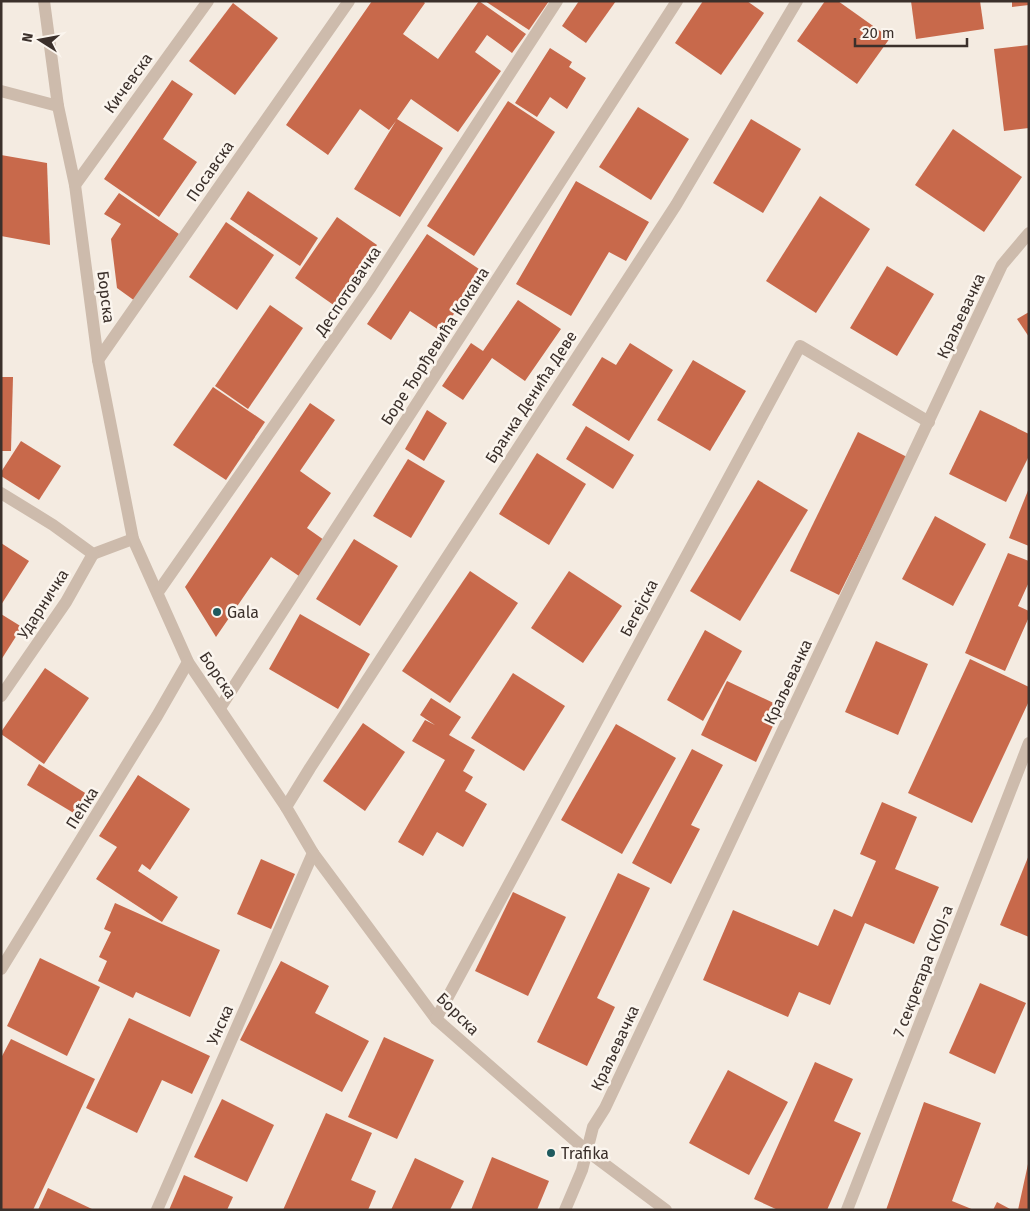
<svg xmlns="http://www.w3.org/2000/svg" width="1030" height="1211" viewBox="0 0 1030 1211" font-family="'Fira Sans',sans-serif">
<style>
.building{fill:#c8694b}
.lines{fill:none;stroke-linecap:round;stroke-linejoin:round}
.minor{stroke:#cdbbac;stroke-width:12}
.poi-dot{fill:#1f5a5e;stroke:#fbf5ee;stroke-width:2}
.labels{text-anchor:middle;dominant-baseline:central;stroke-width:5;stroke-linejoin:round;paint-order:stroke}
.street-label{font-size:16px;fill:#3b302b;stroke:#fbf5ee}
.poi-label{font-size:16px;fill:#3b302b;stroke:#fbf5ee;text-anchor:start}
</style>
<rect width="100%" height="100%" fill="#f4ebe1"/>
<g class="building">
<path d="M372 1H423L425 3 403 34 438 59 479 1 526 34 512 53 487 35 475 52 501 71 458 132 411 99 397 119 443 148 400 217 354 189 396 121 389 130 360 109 328 155 286 125Z"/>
<path d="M485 1H549L529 30Z"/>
<path d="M579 1H616L586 43 562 26Z"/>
<path d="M703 1H747L764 13 721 75 675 43Z"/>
<path d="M825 1H838L890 38 857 84 797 41Z"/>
<path d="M911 1H980L984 29 916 39Z"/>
<path d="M1012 1H1029V5L1012 7Z"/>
<path d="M233 3 278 38 235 95 189 61Z"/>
<path d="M1029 45V128L1004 131 994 49Z"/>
<path d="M550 48 572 62 569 67 586 78 567 109 550 97 537 117 515 103Z"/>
<path d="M172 80 193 94 163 139 197 162 159 217 104 179Z"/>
<path d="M508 101 555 132 474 256 427 226Z"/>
<path d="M638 107 689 139 651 200 599 167Z"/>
<path d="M751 119 801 149 763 213 713 183Z"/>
<path d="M953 129 1022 177 984 232 915 185Z"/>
<path d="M1 155 47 163 50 245 1 236Z"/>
<path d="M576 181 649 222 626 261 609 252 571 316 516 284Z"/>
<path d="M248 191 318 238 300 266 230 219Z"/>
<path d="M119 193 179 234 135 301 117 288 111 239 121 224 104 214Z"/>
<path d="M820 196 870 229 816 313 766 281Z"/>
<path d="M337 217 377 245 335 306 295 278Z"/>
<path d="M226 222 274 255 237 310 189 277Z"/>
<path d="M427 234 482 271 442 332 410 311 391 340 367 324Z"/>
<path d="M887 266 934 294 897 356 850 328Z"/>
<path d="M518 300 561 329 525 381 492 358 463 400 442 386 471 343 483 351Z"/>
<path d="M270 305 303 328 248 409 215 386Z"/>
<path d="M1029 312V337L1017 319Z"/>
<path d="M630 343 673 370 629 441 572 405 602 357 616 365Z"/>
<path d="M693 360 746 391 710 451 657 420Z"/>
<path d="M1 377H13L11 451H1Z"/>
<path d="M213 387 265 422 226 480 173 445Z"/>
<path d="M310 403 335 420 300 471 331 493 307 528 324 540 299 576 271 557 216 637 185 587Z"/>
<path d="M427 410 447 423 424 461 405 449Z"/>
<path d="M980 410 1029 434V456L1006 502 949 474Z"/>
<path d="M586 426 634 455 613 489 566 459Z"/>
<path d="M858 432 907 457 839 595 790 571Z"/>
<path d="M21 441 61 466 39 500 1 476V472Z"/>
<path d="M537 453 586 484 549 545 499 514Z"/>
<path d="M408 459 445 481 411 538 373 516Z"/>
<path d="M758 480 808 510 740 621 690 591Z"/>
<path d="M1029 488V546L1009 538Z"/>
<path d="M935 516 986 544 953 606 902 579Z"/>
<path d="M354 539 398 566 360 626 316 599Z"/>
<path d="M1 543 29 561 1 605Z"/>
<path d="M1008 553 1029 561V582L1018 606 1029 611V617L1005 671 965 653Z"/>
<path d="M470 571 518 603 450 703 402 671Z"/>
<path d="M569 571 622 606 583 663 531 628Z"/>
<path d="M1 614 22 627 1 660Z"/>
<path d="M300 614 370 654 338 709 269 669Z"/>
<path d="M705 630 742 651 703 721 667 700Z"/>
<path d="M876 641 928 664 898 735 845 712Z"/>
<path d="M970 659 1029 687V701L972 823 908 793Z"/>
<path d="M45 668 89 698 44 764 1 734V732Z"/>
<path d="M513 673 565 706 524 771 471 738Z"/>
<path d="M727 681 782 707 756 762 701 735Z"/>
<path d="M431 698 461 717 449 735 475 750 463 771 473 777 465 791 487 804 463 847 437 832 423 856 398 842 445 760 412 741 425 720 435 725 420 715Z"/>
<path d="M363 723 405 752 365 811 323 781Z"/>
<path d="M616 724 676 758 622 854 561 820Z"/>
<path d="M692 749 723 765 691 825 700 829 671 884 632 863Z"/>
<path d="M39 764 90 796 77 815 27 785Z"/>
<path d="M138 775 190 809 150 870 142 864 138 871 178 897 162 922 96 879 117 847 99 836Z"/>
<path d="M882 802 917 817 895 869 939 887 914 944 865 923 830 1005 799 992 788 1017 703 980 733 910 818 946 834 909 852 917 876 861 860 854Z"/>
<path d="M1029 855V937L1000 925Z"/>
<path d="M261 859 295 874 271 929 237 914Z"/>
<path d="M618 873 650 888 597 998 615 1007 587 1066 537 1042Z"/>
<path d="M513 892 566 917 528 996 475 971Z"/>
<path d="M115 903 220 950 190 1017 136 992 133 998 98 981 107 961 99 957 111 932 104 929Z"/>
<path d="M40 958 100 987 67 1056 7 1026Z"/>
<path d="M281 961 329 986 315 1013 369 1041 342 1092 240 1040Z"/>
<path d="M980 983 1026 1003 995 1074 949 1053Z"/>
<path d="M129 1018 210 1056 192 1094 162 1080 137 1133 86 1108Z"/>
<path d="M384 1037 434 1060 397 1139 348 1117Z"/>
<path d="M11 1039 95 1079 33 1210H1V1058Z"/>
<path d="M815 1062 853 1079 834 1121 861 1133 827 1210H778L754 1199Z"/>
<path d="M728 1070 788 1102 749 1175 689 1143Z"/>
<path d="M222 1099 274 1125 247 1182 194 1157Z"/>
<path d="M924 1102 981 1123 952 1201 974 1210H886Z"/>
<path d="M326 1113 372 1133 351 1180 376 1191 368 1210H283Z"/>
<path d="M492 1157 549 1181 537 1210H471Z"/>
<path d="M415 1158 464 1181 450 1210H391Z"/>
<path d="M1028 1164 1029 1210H1018Z"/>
<path d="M184 1175 233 1197 227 1210H169Z"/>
<path d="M48 1188 94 1210H38Z"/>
<path d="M997 1202 1012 1210H993Z"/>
</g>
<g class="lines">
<g class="minor">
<path d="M44 1 58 106 75 185 98 360 133 539 188 662 286 807 313 853 436 1019 587 1151 666 1210"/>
<path d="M1 91 58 106"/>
<path d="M75 185 208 1"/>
<path d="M98 360 349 1"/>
<path d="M1 493 53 525 93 554 133 539"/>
<path d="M158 592 371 287 557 1"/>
<path d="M1 696 66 602 93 554"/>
<path d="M220 708 677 1"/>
<path d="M286 807 310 768 676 205 797 1"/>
<path d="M1 969 157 716 188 662"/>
<path d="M436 1019 800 346 929 422"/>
<path d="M157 1210 313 853"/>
<path d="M565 1210 582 1170 593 1127 605 1108 1002 265 1029 233"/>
<path d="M847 1210 1029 743"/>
</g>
</g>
<g class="poi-dot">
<circle cx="217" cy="612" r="5"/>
<circle cx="551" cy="1153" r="5"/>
</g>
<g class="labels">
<g class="street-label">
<text transform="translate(128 83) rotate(-54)">Кичевска</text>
<text transform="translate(210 171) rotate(-55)">Посавска</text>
<text transform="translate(348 291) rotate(-56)">Деспотовачка</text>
<text transform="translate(106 297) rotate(83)">Борска</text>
<text transform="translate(961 316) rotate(-65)">Краљевачка</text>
<text transform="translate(435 346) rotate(-57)">Боре Ђорђевића Кокана</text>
<text transform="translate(531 397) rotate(-57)">Бранка Денића Деве</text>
<text transform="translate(43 604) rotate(-57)">Ударничка</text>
<text transform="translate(639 608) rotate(-62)">Бегејска</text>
<text transform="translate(218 675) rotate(56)">Борска</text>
<text transform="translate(788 682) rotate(-65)">Краљевачка</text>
<text transform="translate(82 808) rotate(-58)">Пећка</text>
<text transform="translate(923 971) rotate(-69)">7 секретара СКОЈ-а</text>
<text transform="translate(458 1014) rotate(45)">Борска</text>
<text transform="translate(220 1025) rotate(-66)">Унска</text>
<text transform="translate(615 1048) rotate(-65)">Краљевачка</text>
</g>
<g class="poi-label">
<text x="227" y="612">Gala</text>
<text x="561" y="1153">Trafika</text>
</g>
</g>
<rect width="1030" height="1211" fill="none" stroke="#3b302b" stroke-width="5"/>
<g transform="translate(40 40) rotate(281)" stroke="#fbf5ee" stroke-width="4" paint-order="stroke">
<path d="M0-4L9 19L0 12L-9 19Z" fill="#3b302b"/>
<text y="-8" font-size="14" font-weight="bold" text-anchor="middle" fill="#3b302b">N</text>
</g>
<path d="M855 38v8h112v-8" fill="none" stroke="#3b302b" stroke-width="2.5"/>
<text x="862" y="38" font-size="15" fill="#3b302b" stroke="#fbf5ee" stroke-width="4" paint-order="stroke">20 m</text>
</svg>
